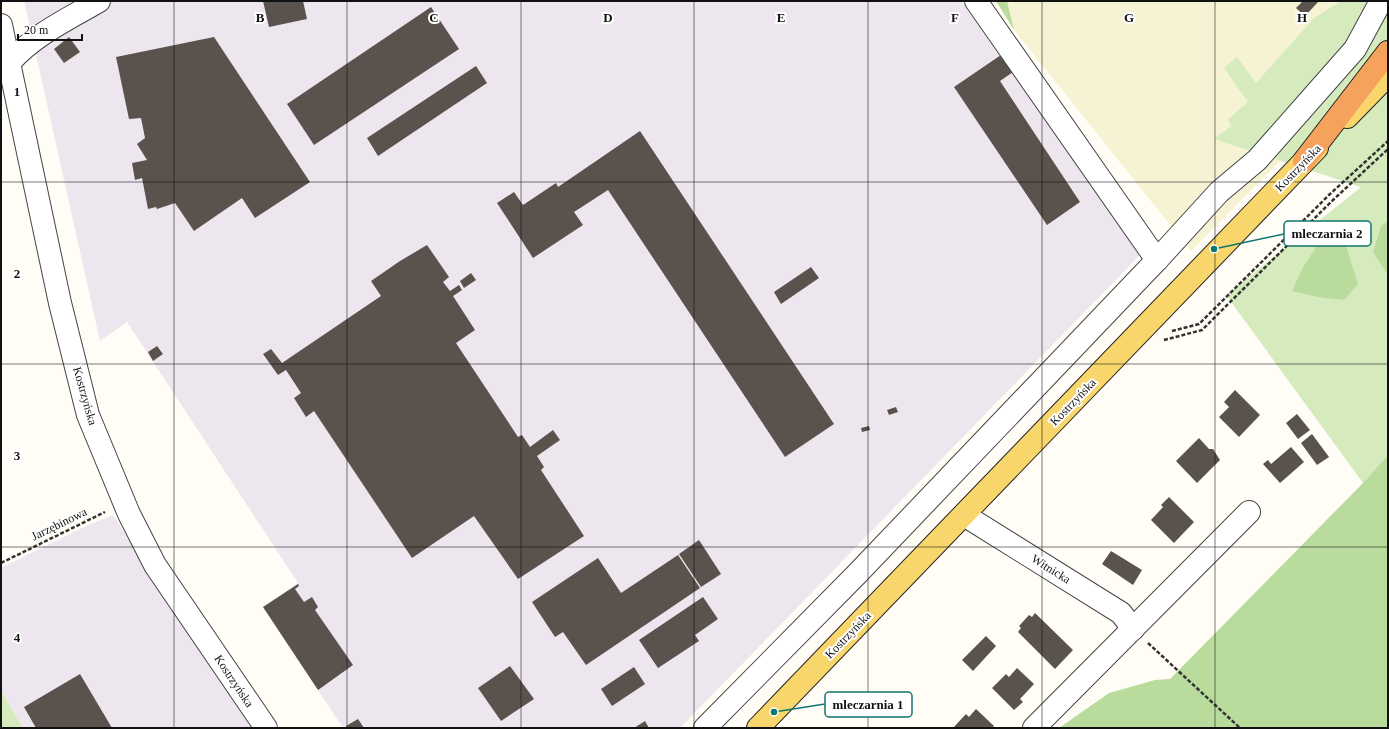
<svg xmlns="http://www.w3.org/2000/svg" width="1389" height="729" viewBox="0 0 1389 729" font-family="'Times New Roman',serif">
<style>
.industrial{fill:#eee6ef}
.farmland{fill:#f6f3d4}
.green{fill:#d5ebbd}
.forest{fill:#b9dc9c}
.building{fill:#5a524d}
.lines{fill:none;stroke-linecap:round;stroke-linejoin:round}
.minor-casing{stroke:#444;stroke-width:24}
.major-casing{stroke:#222;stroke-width:24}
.highway-casing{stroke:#222;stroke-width:24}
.path{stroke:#333;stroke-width:2.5;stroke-dasharray:4 2;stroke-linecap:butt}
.minor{stroke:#fff;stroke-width:22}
.major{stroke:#f9d66b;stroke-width:22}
.highway{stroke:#f5a25d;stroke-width:22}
.grid{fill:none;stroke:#111;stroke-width:1;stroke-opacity:0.55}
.labels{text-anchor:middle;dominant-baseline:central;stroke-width:4;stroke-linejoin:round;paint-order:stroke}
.street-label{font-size:12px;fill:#111;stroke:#fff}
.grid-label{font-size:13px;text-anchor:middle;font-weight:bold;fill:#111;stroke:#fff;stroke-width:4;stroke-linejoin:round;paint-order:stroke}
.leader{fill:none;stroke:#0f766e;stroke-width:1.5}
.callout-dot{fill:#0f766e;stroke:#fff;stroke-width:1.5}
.callout{fill:#fff;stroke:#0f766e;stroke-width:1.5}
.callout-label{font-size:13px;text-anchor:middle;font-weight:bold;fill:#111}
</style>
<rect width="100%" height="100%" fill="#fffdf5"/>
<g class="industrial">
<path d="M24 1H961L1140 255 680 728H343L263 607 298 583 127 322 100 341Z"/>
<path d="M113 515 251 728H23L1 690V568L86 526Z"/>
</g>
<path class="farmland" d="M1007 1H1388L1302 139 1191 251 1014 30Z"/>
<g class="green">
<path d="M1341 1H1388V455L1363 483 1226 295 1361 187 1214 139 1231 126 1228 119 1248 102 1224 68 1237 57 1256 83 1314 18Z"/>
<path d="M1 690 23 728H1Z"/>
</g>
<g class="forest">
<path d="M996 1H1007L1014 30Z"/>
<path d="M1388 221V275L1373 252 1381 226Z"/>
<path d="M1329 224 1344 228V240L1358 284 1344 300 1318 297 1292 291 1303 267 1315 249 1319 231Z"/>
<path d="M1388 455V728H1059L1109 693 1155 680 1170 679 1363 483Z"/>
</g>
<g class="building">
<path d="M263 1H303L307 19 269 27Z"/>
<path d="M1303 1H1319L1305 16 1296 8Z"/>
<path d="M431 7 459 49 314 145 287 104Z"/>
<path d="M69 37 80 52 64 63 54 49Z"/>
<path d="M214 37 310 182 255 218 242 198 194 231 175 203 157 209 156 207 148 209 142 178 135 180 132 163 147 160 137 144 145 138 141 118 129 119 116 57Z"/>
<path d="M1001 55 1013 72 1000 81 1080 202 1047 225 954 87Z"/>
<path d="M476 66 487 83 378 156 367 138Z"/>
<path d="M640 131 834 424 785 457 608 190 574 212 583 225 533 258 497 203 514 192 523 205 556 183 558 187Z"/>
<path d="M427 245 449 277 443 282 450 291 459 285 462 290 453 296 475 330 456 343 518 437 522 435 530 447 553 430 560 440 537 456 544 467 541 470 584 536 518 579 474 516 412 558 314 411 306 417 294 398 301 393 286 370 278 375 263 354 271 349 282 363 381 296 371 281 400 261Z"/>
<path d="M811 267 819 278 781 304 774 292Z"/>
<path d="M471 273 476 280 464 288 460 281Z"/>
<path d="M157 346 163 354 153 361 148 352Z"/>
<path d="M1235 390 1260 415 1239 437 1219 417 1229 407 1224 402Z"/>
<path d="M896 407 898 412 889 415 887 410Z"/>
<path d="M1297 414 1310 430 1298 439 1286 423Z"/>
<path d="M869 426 870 430 862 432 861 428Z"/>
<path d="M1312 434 1329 457 1317 465 1301 443Z"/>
<path d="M1199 438 1209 449H1213L1220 460 1197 483 1176 461Z"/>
<path d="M1291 447 1304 462 1280 483 1263 464 1268 460 1271 464Z"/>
<path d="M1169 497 1194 522 1174 543 1151 520 1163 507 1161 505Z"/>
<path d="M699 540 721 574 701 587 679 554Z"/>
<path d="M1111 551 1142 570 1133 585 1102 564Z"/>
<path d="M678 555 700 588 586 665 563 632 555 637 532 602 598 558 621 593Z"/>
<path d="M298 584 299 586 295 589 304 602 312 597 318 607 315 610 353 665 318 690 263 607Z"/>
<path d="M703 597 718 619 695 635 699 641 658 668 639 640Z"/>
<path d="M1035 613 1073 650 1055 669 1018 632 1021 628 1019 626 1029 615 1032 617Z"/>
<path d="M986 636 996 646 973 671 962 660Z"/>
<path d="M510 666 534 699 501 721 478 688Z"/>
<path d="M634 667 645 684 612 706 601 689Z"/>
<path d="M1017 668 1034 684 1020 699 1023 702 1014 710 992 688 1006 674 1009 677Z"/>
<path d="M80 674 112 728H36L24 707Z"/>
<path d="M976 709 994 726 992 728H953L966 714 969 717Z"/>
<path d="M358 719 364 728H347L346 726Z"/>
<path d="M645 721 649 728H634Z"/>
</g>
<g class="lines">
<g class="minor-casing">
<g id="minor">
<path d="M976 1 1157 260"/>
<path d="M1 25 60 303 88 415 129 514 155 565 266 728"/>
<path d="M10 62C34 35 68 19 99 1"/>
<path d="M964 515 1121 613 1133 629"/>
<path d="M705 728 857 574 1157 260 1219 192 1257 160 1355 49 1381 1"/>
<path d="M1034 728 1249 512"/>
</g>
</g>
<g class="major-casing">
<g id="major">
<path d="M1347 117 1388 75"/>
<path d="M758 728 1317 148"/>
</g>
</g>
<g class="highway-casing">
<path id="highway" d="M1304 161 1388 52"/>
</g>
<g class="path">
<path d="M1172 331 1199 324 1330 194 1388 141"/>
<path d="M1164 340 1202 330 1333 200 1388 149"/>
<path d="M1 563 105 512"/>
<path d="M1148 643 1240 728"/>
</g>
<use href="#minor" class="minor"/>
<use href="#major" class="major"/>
<use href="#highway" class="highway"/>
</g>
<path class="grid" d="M174 1V728M347 1V728M521 1V728M694 1V728M868 1V728M1042 1V728M1215 1V728M1 182H1388M1 364H1388M1 547H1388"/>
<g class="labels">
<g class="street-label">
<text transform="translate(1298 168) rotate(-46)">Kostrzyńska</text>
<text transform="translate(85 396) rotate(74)">Kostrzyńska</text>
<text transform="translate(1073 402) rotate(-46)">Kostrzyńska</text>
<text transform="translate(59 524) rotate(-26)">Jarzębinowa</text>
<text transform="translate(1051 569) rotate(32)">Witnicka</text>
<text transform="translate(848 635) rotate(-46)">Kostrzyńska</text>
<text transform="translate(234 681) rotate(56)">Kostrzyńska</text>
</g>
</g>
<g class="grid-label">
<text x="260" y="22">B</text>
<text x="434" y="22">C</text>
<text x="608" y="22">D</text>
<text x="781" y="22">E</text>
<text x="955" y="22">F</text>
<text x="1129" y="22">G</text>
<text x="1302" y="22">H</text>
<text x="17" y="96">1</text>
<text x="17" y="278">2</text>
<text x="17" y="460">3</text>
<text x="17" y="642">4</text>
</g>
<path class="leader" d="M1214 249L1284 234M774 712L825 704"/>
<g class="callout-dot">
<circle cx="1214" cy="249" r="4"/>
<circle cx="774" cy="712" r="4"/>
</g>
<g class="callout">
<rect x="1284" y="221" width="87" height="25" rx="4"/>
<rect x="825" y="692" width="87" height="25" rx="4"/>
</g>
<g class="callout-label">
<text x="1327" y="238">mleczarnia 2</text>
<text x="868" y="709">mleczarnia 1</text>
</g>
<rect width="1389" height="729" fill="none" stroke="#111111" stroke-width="4"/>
<path d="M18 34v6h64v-6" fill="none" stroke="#111111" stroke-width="2"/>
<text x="24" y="34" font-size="12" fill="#111111" stroke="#ffffff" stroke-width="3" paint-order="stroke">20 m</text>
</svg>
